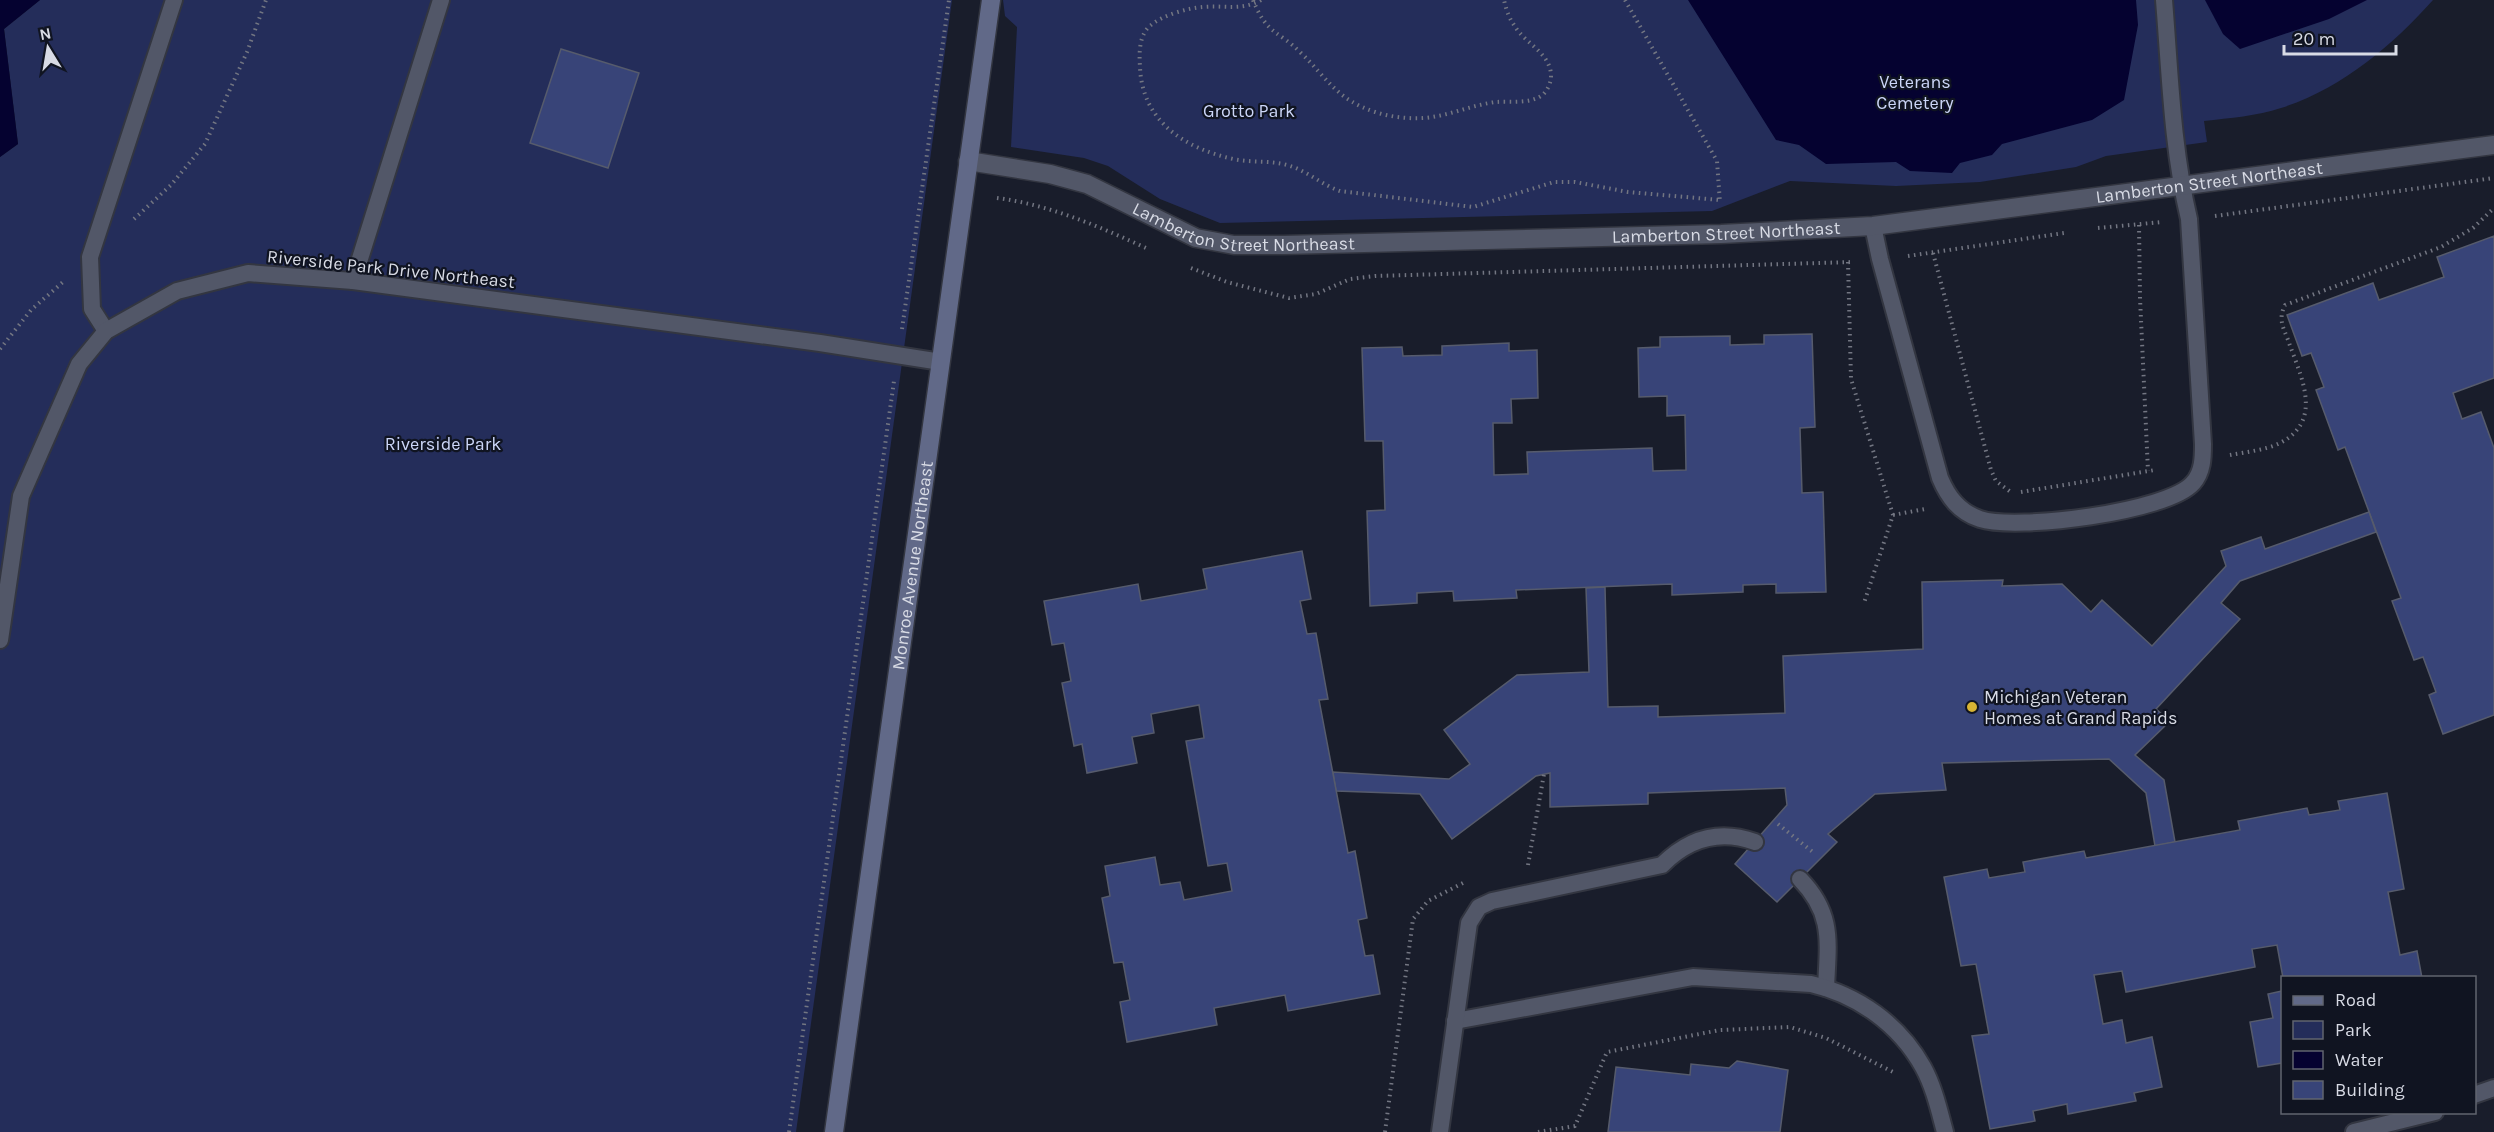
<svg xmlns="http://www.w3.org/2000/svg" width="2494" height="1132" viewBox="0 0 2494 1132" font-family="Karla,sans-serif">
<style>
.green{fill:#242d5a}
.water{fill:#050230}
.building{fill:#384478;stroke:#565b6c;stroke-width:1.5}
.lines{fill:none;stroke-linecap:round;stroke-linejoin:round}
.lane-casing{stroke:#333641;stroke-width:20}
.street-casing{stroke:#333641;stroke-width:21}
.secondary-casing{stroke:#333641;stroke-width:21}
.path{stroke:#737682;stroke-width:4;stroke-dasharray:1.5 4.5;stroke-linecap:butt}
.lane{stroke:#525768;stroke-width:16}
.street{stroke:#525768;stroke-width:18}
.secondary{stroke:#616988;stroke-width:18}
.poi-dot{fill:#d8b434;stroke:#101421;stroke-width:2}
.labels{text-anchor:middle;dominant-baseline:central;stroke-width:4.5;stroke-linejoin:round;paint-order:stroke}
.park-label{font-size:18px;fill:#ccd6f8;stroke:#101421}
.street-label{font-size:18px;fill:#d8dbe5;stroke:#101421}
.poi-label{font-size:18px;fill:#d8dbe5;stroke:#101421;text-anchor:start}
</style>
<rect width="100%" height="100%" fill="#191d2b"/>
<g class="green">
<path d="M40 0H952L796 1132H0V157L18 144 4 29Z"/>
<path d="M1003 0H2433C2392 46 2341 89 2281 108 2257 116 2230 118 2204 121L2207 142 2106 156 2076 167 1980 182 1896 186 1790 181 1712 211 1220 223 1160 199 1108 166 1084 158 1011 147 1017 27 1005 16Z"/>
</g>
<g class="water">
<path d="M0 0H40L4 29 18 144 0 157Z"/>
<path d="M1688 0H2136L2138 25 2124 100 2092 120 2002 144 1992 155 1960 163 1952 173 1910 171 1896 162 1826 164 1799 145 1776 140Z"/>
<path d="M2205 0H2367L2329 19 2240 49 2223 34Z"/>
</g>
<g class="building">
<path d="M561 49 639 73 608 168 530 143Z"/>
<path d="M2494 236V378L2453 393 2462 419 2481 412 2494 448V715L2443 734 2429 695 2436 692 2423 657 2414 660 2392 601 2401 598 2345 447 2338 450 2316 390 2324 387 2311 353 2302 356 2287 315 2373 283 2379 300 2444 277 2437 257Z"/>
<path d="M1812 334 1815 427 1800 428 1802 493 1823 492 1826 592 1776 593V584L1743 585V592L1672 595V584L1516 590 1517 598 1454 601 1453 591 1417 593V603L1370 606 1367 511 1385 510 1383 441H1365L1362 348 1402 347 1403 356 1442 355V346L1509 343V351L1537 350 1538 398 1511 399 1512 423H1493L1494 475 1528 474 1527 452 1652 448 1653 471 1686 470 1685 415 1667 416V396L1639 397 1638 348 1660 347V337L1730 336V345L1764 344V335Z"/>
<path d="M2369 512 2376 532 2240 581 2221 603 2240 619 2156 709 2170 721 2135 755 2164 780 2175 842 2155 846 2146 793 2109 759 1942 763 1946 790 1875 794 1828 834 1837 842 1777 902 1735 864 1787 805 1785 788 1648 793V804L1550 807V773L1536 776 1452 839 1420 794 1336 791 1333 772 1449 779 1470 764 1444 730 1517 675 1589 672 1586 588 1605 587 1608 707 1658 706V717L1785 713 1783 656 1923 649 1922 582 2003 580 2002 586 2062 584 2091 612 2102 600 2152 646 2226 566 2221 551 2261 537 2265 549Z"/>
<path d="M1302 551 1311 599 1300 601 1307 634 1316 633 1328 699 1319 700 1348 853 1355 851 1367 918 1358 920 1365 956 1373 955 1380 994 1288 1011 1285 995 1214 1008 1217 1025 1127 1042 1120 1002 1130 1000 1123 962 1114 963 1102 898 1110 896 1105 866 1155 857 1160 885 1180 882 1184 900 1232 891 1227 863 1208 866 1186 741 1204 738 1199 705 1151 714 1154 733 1132 737 1137 763 1087 773 1082 744 1074 746 1062 683 1071 681 1064 643 1052 645 1044 601 1138 584 1141 601 1207 589 1203 569Z"/>
<path d="M2387 793 2404 889 2388 892 2400 955 2417 951 2422 978H2283L2277 945 2252 949 2255 967 2126 992 2122 971 2094 975 2103 1024 2122 1020 2126 1043 2152 1037 2162 1087 2134 1093 2136 1101 2068 1114 2067 1104 2033 1111 2035 1121 1990 1129 1972 1036 1989 1034 1976 964 1961 966 1944 877 1987 869 1989 878 2025 872 2023 862 2084 851 2086 858 2240 830 2238 821 2307 808 2309 815 2340 810 2338 801Z"/>
<path d="M2282 991V1063L2258 1067 2250 1022 2273 1018 2268 994Z"/>
<path d="M1737 1061 1788 1070 1780 1132H1608L1616 1067 1690 1075 1691 1064 1729 1068Z"/>
</g>
<g class="lines">
<g class="lane-casing">
<g id="lane">
<path d="M1873 226 1880 259 1940 478C1948 497 1959 512 1980 519 2016 531 2168 512 2193 483 2203 472 2203 457 2203 444L2189 219C2172 148 2170 73 2164 0"/>
<path d="M353 281 441 0"/>
<path d="M106 331 92 309 90 257 174 0"/>
<path d="M0 640 21 496 79 364 106 331 177 291 248 273 353 281 820 343 941 362"/>
<path d="M1800 879C1834 914 1828 942 1826 988"/>
<path d="M1455 1021 1693 977 1811 984C1858 995 1899 1024 1923 1067 1934 1087 1939 1110 1945 1132"/>
<path d="M2474 1095 2494 1088"/>
<path d="M1440 1132 1469 923 1479 907 1492 901 1662 865C1688 839 1719 829 1755 842"/>
<path d="M2354 1132 2435 1112"/>
</g>
</g>
<g class="street-casing">
<g id="street">
<path id="s1" d="M968 161 1050 174 1087 184 1196 238 1234 245H1284L1721 234 1873 226 2494 145"/>
</g>
</g>
<g class="secondary-casing">
<g id="secondary">
<path id="s2" d="M834 1132 991 0"/>
</g>
</g>
<g class="path">
<path d="M1253 0C1267 35 1278 30 1301 53 1328 79 1336 99 1375 112 1390 117 1408 119 1424 118 1449 116 1471 105 1496 102 1510 101 1529 104 1541 96 1547 92 1551 83 1551 76 1551 53 1524 43 1514 25 1509 18 1506 9 1504 0"/>
<path d="M1261 0C1242 11 1224 5 1203 7 1188 8 1163 15 1151 25 1139 34 1139 53 1140 67 1142 121 1184 148 1233 159 1251 163 1269 160 1287 165 1306 170 1322 185 1340 191L1473 207 1554 182H1575L1628 192 1720 200"/>
<path d="M1625 0 1717 161 1720 203"/>
<path d="M997 198C1050 205 1098 226 1146 248"/>
<path d="M2215 216 2494 178"/>
<path d="M134 219 171 185 205 144 247 52 266 0"/>
<path d="M2139 225 2140 298 2148 471"/>
<path d="M2098 228 2162 222"/>
<path d="M1933 253 1991 470 1996 481 2012 493"/>
<path d="M1908 256 2064 233"/>
<path d="M1848 262 1851 379 1893 515 1864 603"/>
<path d="M1191 268 1227 282 1289 298 1316 294 1350 279 1375 276 1853 262"/>
<path d="M902 329 949 0"/>
<path d="M0 349 31 310 63 282"/>
<path d="M2230 455C2246 452 2266 450 2280 443 2325 420 2300 375 2288 340 2283 327 2278 319 2285 305L2441 247 2473 228 2494 208"/>
<path d="M2021 492 2155 470"/>
<path d="M1893 515 1925 509"/>
<path d="M1778 824 1814 853"/>
<path d="M1528 865 1544 774"/>
<path d="M789 1132 894 381"/>
<path d="M1385 1132 1413 919 1428 901 1463 883"/>
<path d="M1538 1132 1575 1126 1607 1052 1720 1030 1790 1027 1826 1038 1893 1072"/>
</g>
<use href="#lane" class="lane"/>
<use href="#street" class="street"/>
<use href="#secondary" class="secondary"/>
</g>
<circle class="poi-dot" cx="1972" cy="707" r="6"/>
<g class="labels">
<g class="park-label">
<text x="1915" y="82">Veterans<tspan x="1915" dy="21">Cemetery</tspan></text>
<text x="1249" y="111">Grotto Park</text>
<text x="443" y="444">Riverside Park</text>
</g>
<g class="street-label">
<text stroke="none"><textPath href="#s1" startOffset="1260">Lamberton Street Northeast</textPath></text>
<text stroke="none"><textPath href="#s1" startOffset="288">Lamberton Street Northeast</textPath></text>
<text stroke="none"><textPath href="#s1" startOffset="774">Lamberton Street Northeast</textPath></text>
<text transform="translate(391 269) rotate(6)">Riverside Park Drive Northeast</text>
<text stroke="none"><textPath href="#s2" startOffset="572">Monroe Avenue Northeast</textPath></text>
</g>
<g class="poi-label">
<text x="1984" y="697">Michigan Veteran<tspan x="1984" dy="21">Homes at Grand Rapids</tspan></text>
</g>
</g>
<rect x="2281" y="976" width="195" height="138" fill="#101421" stroke="#60646f" stroke-width="1.5"/>
<rect x="2293" y="996" width="30" height="9" fill="#616988" stroke="#60646f" stroke-width="1.5"/>
<text x="2335" y="1006" font-size="18" fill="#d8dbe5">Road</text>
<rect x="2293" y="1021" width="30" height="18" fill="#242d5a" stroke="#60646f" stroke-width="1.5"/>
<text x="2335" y="1036" font-size="18" fill="#d8dbe5">Park</text>
<rect x="2293" y="1051" width="30" height="18" fill="#050230" stroke="#60646f" stroke-width="1.5"/>
<text x="2335" y="1066" font-size="18" fill="#d8dbe5">Water</text>
<rect x="2293" y="1081" width="30" height="18" fill="#384478" stroke="#60646f" stroke-width="1.5"/>
<text x="2335" y="1096" font-size="18" fill="#d8dbe5">Building</text>
<g transform="translate(48 48) rotate(349)" stroke="#101421" stroke-width="4.5" paint-order="stroke">
<path d="M0-4.5L10 22L0 15L-10 22Z" fill="#d8dbe5"/>
<text y="-9" font-size="16" font-weight="bold" text-anchor="middle" fill="#d8dbe5">N</text>
</g>
<path d="M2284 45v9h112v-9" fill="none" stroke="#d8dbe5" stroke-width="3"/>
<text x="2293" y="45" font-size="18" fill="#d8dbe5" stroke="#101421" stroke-width="4.5" paint-order="stroke">20 m</text>
</svg>
